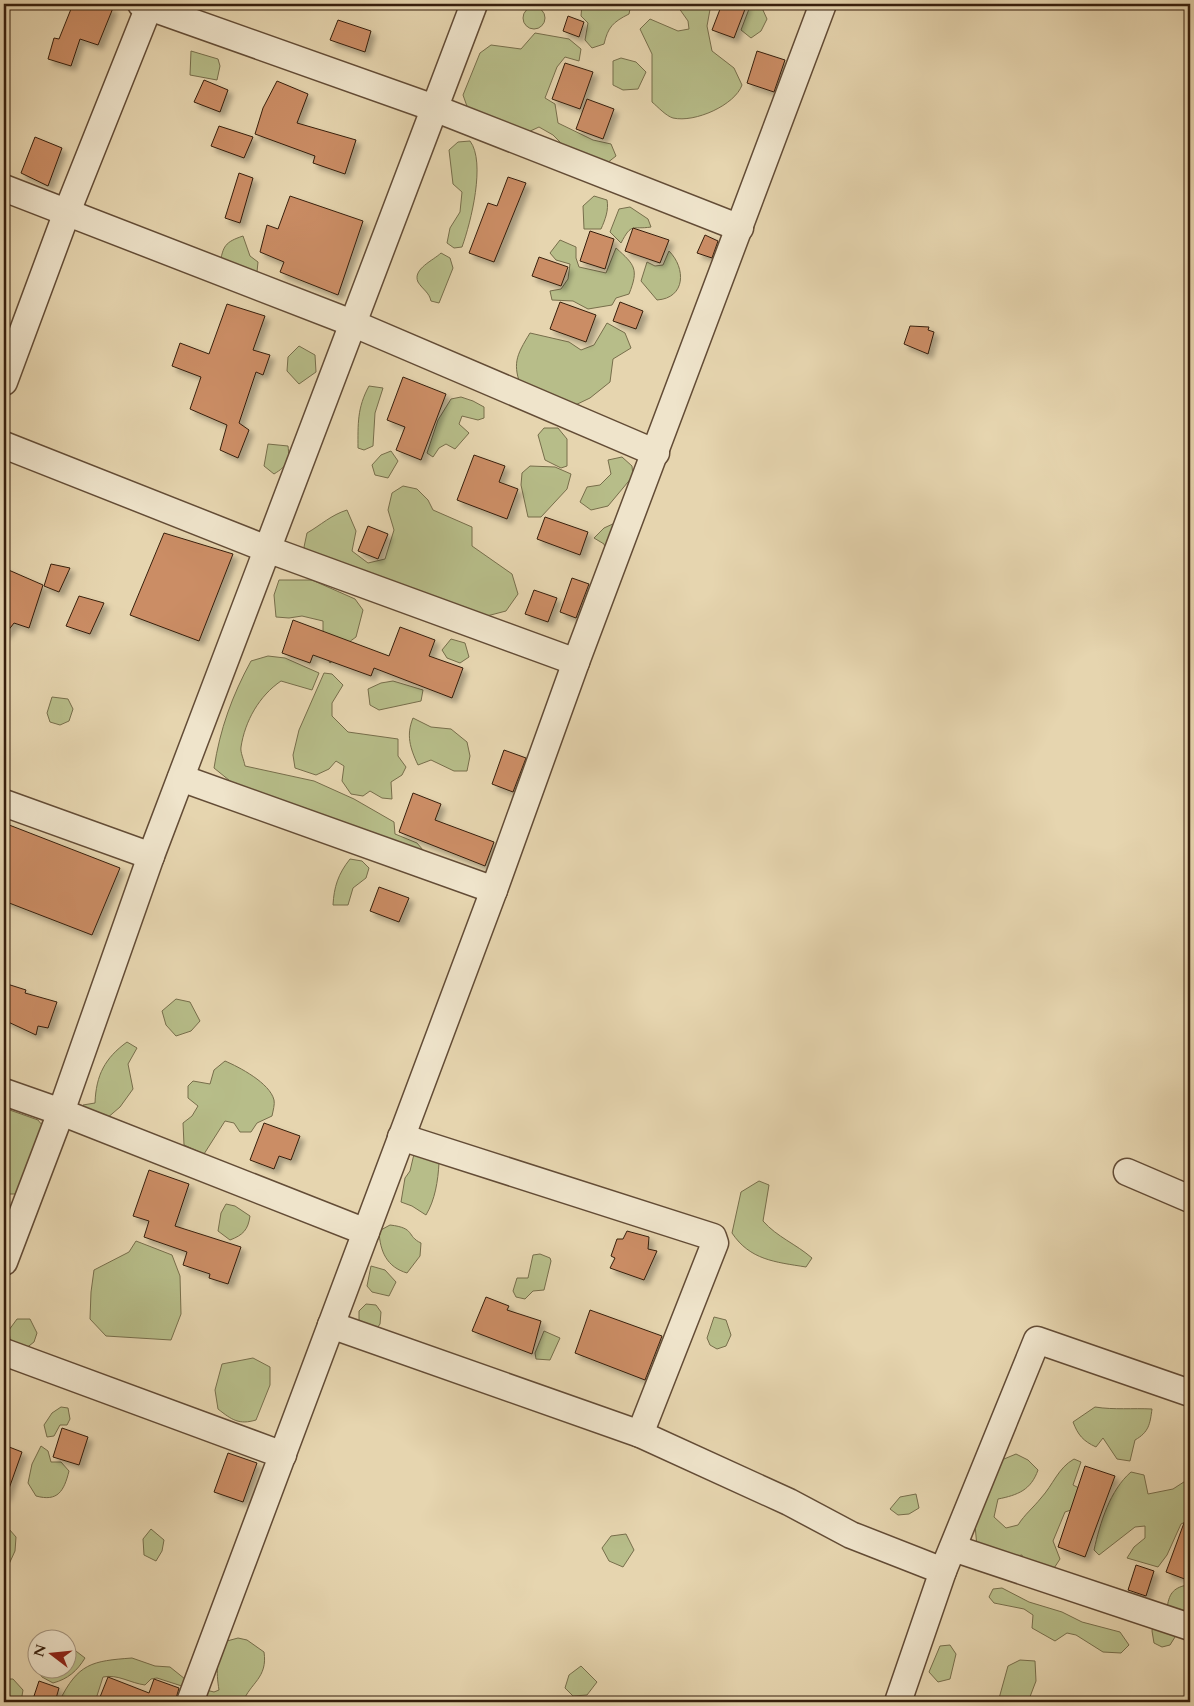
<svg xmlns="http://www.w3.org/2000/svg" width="1194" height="1706" viewBox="0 0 1194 1706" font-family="Cardo,serif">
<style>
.green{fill:#b7bd89;stroke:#776e4b}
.building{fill:#cb8d65;stroke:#371f0d;filter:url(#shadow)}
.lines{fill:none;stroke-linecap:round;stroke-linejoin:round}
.minor-casing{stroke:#634c36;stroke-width:29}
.minor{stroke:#efe4cb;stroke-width:26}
</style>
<defs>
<filter id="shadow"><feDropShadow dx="4.5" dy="4.5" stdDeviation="2.5" flood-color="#0004"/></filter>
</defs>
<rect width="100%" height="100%" fill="#e6d5af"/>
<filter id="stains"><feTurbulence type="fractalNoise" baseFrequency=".004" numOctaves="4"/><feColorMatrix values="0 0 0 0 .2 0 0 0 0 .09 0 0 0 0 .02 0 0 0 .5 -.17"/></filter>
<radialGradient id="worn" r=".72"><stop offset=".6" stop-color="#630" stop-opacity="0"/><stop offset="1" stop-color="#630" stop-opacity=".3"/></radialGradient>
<g class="green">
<path d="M582 4H631L629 14C613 22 608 27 604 44L592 48 585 40 588 23 581 16Z"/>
<path d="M676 4H711L707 26 712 51 734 68 742 85C735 105 695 123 673 118 666 116 658 107 652 102V54L640 29 650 19 678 31 689 29 688 21Z"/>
<circle cx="534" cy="18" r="11"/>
<path d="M762 8 767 19 761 31 751 38 741 30 749 9Z"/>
<path d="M535 33 569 39 581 49 579 61 565 57 557 67 545 98 555 104 558 123 593 140 611 144 616 156 602 167 565 147 553 135 539 127 526 133 469 112 463 95 480 53 491 45 521 49Z"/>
<path d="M191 51 218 59 220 66 217 80 190 75Z"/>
<path d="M621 58 636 62 646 72 638 89 623 90 613 85V61Z"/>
<path d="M470 141C486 162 471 222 462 247L454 248 447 243 450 228 460 212 462 192 453 184 449 150 458 142Z"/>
<path d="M594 196 607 200C609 210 605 220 601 229H584L583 206Z"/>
<path d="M630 207 648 219 651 227C632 230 632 222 621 243L610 232 619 209Z"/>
<path d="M243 236 250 256 258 262 257 272 220 264C223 246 225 242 243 236Z"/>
<path d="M560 240 576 247V258L579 267 606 273 616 248C635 265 639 269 629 294L616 298 612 305 588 309 573 301 552 300 550 291 561 289 568 279 570 264 556 260 550 253Z"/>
<path d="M669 251C686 268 686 298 657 300L641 281 647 262 655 266 663 265Z"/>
<path d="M441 253 450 258 453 268 439 303 431 301C429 292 423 290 418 282 412 269 434 260 441 253Z"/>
<path d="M607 323 625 333 631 348 613 359 610 382 590 398 569 408 522 389C512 364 516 356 530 333L569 342 581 350 594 345Z"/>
<path d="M299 346 315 355 316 372 299 384 287 371 288 357Z"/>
<path d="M369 386 383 388 375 413 373 446 364 450 358 448C358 424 357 408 369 386Z"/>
<path d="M461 397 473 401 484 407V418L478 420 462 416 459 424 469 433 455 449 446 444 439 448 433 457 427 453 438 420 451 399Z"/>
<path d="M544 428H558L567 439V466L561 468 545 460 538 435Z"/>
<path d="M268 444 288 446C290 461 287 466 274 474L264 466Z"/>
<path d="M391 451 398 461 388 478 375 475 372 465 381 455Z"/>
<path d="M622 457 632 466 633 476 608 506 591 510 580 502 587 487 600 485 611 474 608 460Z"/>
<path d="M530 466 555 467 571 474 567 489 541 517H528L521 485 522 473Z"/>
<path d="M403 486 417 489 428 500 433 510 472 527V546L512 574 518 594 506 611 483 617 309 557 304 547 307 533C321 525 331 515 347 510L356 531 352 551 368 563 385 559 394 530 388 510 392 493Z"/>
<path d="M615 523 606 551 604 544 594 538 604 528Z"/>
<path d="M279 580H312L355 599 363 610 356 637C342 646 343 654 330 663L323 649V621L302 616 289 618 276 617 274 595Z"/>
<path d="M451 639 465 643 469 657 460 663 447 658 442 650Z"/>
<path d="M268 656 285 658 319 673 312 690 281 681C259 696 245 721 241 747 240 752 244 760 245 766L314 781 354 799 394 822 395 834 417 843 423 850 418 856 305 808 235 785 214 768C220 729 232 696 251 661Z"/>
<path d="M324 673 332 674 343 685 332 703V716L348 732 398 739V756L406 767 402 775 391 782 392 799 382 798 370 791 363 796 351 794 342 781 344 766 336 761 329 769 316 775 295 768 293 755 299 730Z"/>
<path d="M393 681 423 690 421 701 379 710 370 705 368 689 381 683Z"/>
<path d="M52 697 68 699 73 709 69 721 60 725 50 722 47 713Z"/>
<path d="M413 718 431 727 451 729 467 742 470 756 467 771H454L431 760 418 765C410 748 406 735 413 718Z"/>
<path d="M350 859 362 861 369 868 366 878 353 888 348 905H333C334 887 338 874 350 859Z"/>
<path d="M176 999 190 1002 200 1021 191 1031 176 1036 166 1025 162 1011Z"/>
<path d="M127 1042 137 1048 128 1064 133 1089 120 1107 106 1119 81 1118 83 1105 95 1103C96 1075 105 1058 127 1042Z"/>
<path d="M225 1061C239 1067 270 1083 274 1100 275 1104 273 1111 272 1116L257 1123 251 1132H240L234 1123 225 1121 204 1154 184 1145 183 1123 192 1116 198 1106 188 1098V1086L193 1081 210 1084 214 1070Z"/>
<path d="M4 1108 38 1120 46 1130 19 1194H9L4 1190V1139L7 1136H4Z"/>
<path d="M414 1154 439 1163C438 1181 435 1200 426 1215L412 1206 401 1202 405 1178 410 1171Z"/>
<path d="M759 1181 769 1185 763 1221C777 1237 796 1244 812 1258L806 1267C775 1262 750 1260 732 1233L741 1192Z"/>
<path d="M226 1204 235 1206 250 1216C248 1230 243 1235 230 1240L218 1231 221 1213Z"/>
<path d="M390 1225C416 1228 406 1236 421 1243L420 1256 407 1273C387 1267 380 1252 379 1231Z"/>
<path d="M136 1241 172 1255 180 1276 181 1314 171 1340 106 1336 90 1319 91 1292 94 1270 129 1252Z"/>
<path d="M540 1254 550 1258 551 1261 544 1290 533 1291 525 1299 516 1297 513 1291 517 1278H528L533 1255Z"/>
<path d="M371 1266 385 1270 396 1282 389 1296 372 1292 367 1286Z"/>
<path d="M366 1304 376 1305 381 1312 380 1324 375 1331H359V1311Z"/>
<path d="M714 1317 726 1320 731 1335 726 1346 717 1349 710 1345 707 1338Z"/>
<path d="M17 1319H30L37 1333 34 1342 25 1349 10 1340 9 1330Z"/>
<path d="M544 1331 560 1338 550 1360 536 1359 535 1353Z"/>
<path d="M253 1358 270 1367V1385L256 1420C239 1425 232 1420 218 1409L215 1390 222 1364Z"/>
<path d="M61 1407 68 1408 70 1419 67 1425H60L54 1436 47 1437 44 1425 52 1413Z"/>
<path d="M1095 1407C1114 1410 1133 1408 1152 1409 1150 1424 1149 1432 1135 1440L1130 1461 1117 1459 1103 1438 1096 1447C1083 1441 1078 1435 1073 1422Z"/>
<path d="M41 1446 48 1451 51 1462H61L69 1471C64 1491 58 1502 36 1496L28 1483 32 1464Z"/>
<path d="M1016 1454 1028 1460 1038 1470C1031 1490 1018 1495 998 1499L994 1517 1006 1528 1018 1525C1025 1514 1033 1508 1041 1498 1053 1485 1058 1468 1074 1459L1081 1462 1073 1485 1083 1490 1074 1509 1065 1512 1053 1541 1060 1559 1045 1582 1026 1569 1022 1555 1011 1557 977 1547 974 1514 987 1476 1004 1459Z"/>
<path d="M1131 1472 1144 1475 1148 1494 1173 1489 1190 1478V1520L1181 1524 1167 1555 1158 1567 1127 1558 1134 1547 1145 1538V1526L1135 1527 1099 1555 1094 1550C1100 1523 1110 1490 1131 1472Z"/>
<path d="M916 1494 919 1508 909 1514 898 1515 890 1509 900 1497Z"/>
<path d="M4 1527 9 1529 16 1537 15 1551 4 1575Z"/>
<path d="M151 1529 164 1540 162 1551 156 1561 144 1555 143 1539Z"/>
<path d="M626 1534 634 1550 623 1567 609 1561 602 1548 611 1536Z"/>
<path d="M1187 1585 1190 1586V1604C1180 1614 1172 1622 1175 1637L1170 1645 1162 1647 1154 1643 1152 1631 1154 1617 1167 1608C1169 1595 1172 1588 1187 1585Z"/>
<path d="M1002 1588 1029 1602 1062 1612 1082 1622 1120 1632 1129 1645 1121 1653 1103 1652 1076 1635 1067 1633 1055 1641 1032 1628 1033 1615 1024 1609 994 1603 989 1597 993 1589Z"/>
<path d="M238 1638 247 1640 264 1652C268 1678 250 1683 243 1702H204L206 1690 214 1692 219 1690C216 1671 216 1658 227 1641Z"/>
<path d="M68 1645 85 1658C77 1671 68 1679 53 1683L42 1677 35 1667 37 1653 38 1668H68Z"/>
<path d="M950 1645 956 1654 950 1679 938 1682 929 1672 940 1646Z"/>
<path d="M132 1658 155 1666 170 1667 185 1679 194 1690 157 1678 151 1679 145 1685C130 1683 118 1674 103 1677L95 1702H59C78 1663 92 1661 132 1658Z"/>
<path d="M1020 1660 1035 1661 1036 1681 1028 1702H998L1008 1666Z"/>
<path d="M581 1666 597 1682 587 1695 573 1696 565 1688 569 1675Z"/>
<path d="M4 1679H13L23 1690 21 1702H4Z"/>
</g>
<g class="building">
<path d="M73 4H98L113 8 98 45 80 39 71 66 48 59 54 38 59 39Z"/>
<path d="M722 4H747L734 38 712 30Z"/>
<path d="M568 16 584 22 579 37 563 31Z"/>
<path d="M338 20 371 31 365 52 330 40Z"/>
<path d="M757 51 785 60 774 92 747 83Z"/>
<path d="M565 63 593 72 580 109 552 99Z"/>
<path d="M204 80 228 90 220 112 194 102Z"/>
<path d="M277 81 308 94 297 123 356 140 345 174 313 163 315 156 255 134 263 108Z"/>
<path d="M587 99 614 109 603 139 576 129Z"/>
<path d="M219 126 253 137 244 158 211 146Z"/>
<path d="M35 137 62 148 48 186 21 173Z"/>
<path d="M239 173 253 178 240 223 225 218Z"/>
<path d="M508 177 526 183 494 262 469 253 488 203 497 206Z"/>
<path d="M290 196 363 221 338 295 280 272 284 262 260 252 267 225 278 229Z"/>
<path d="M633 228 669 240 660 263 625 251Z"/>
<path d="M590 231 614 239 605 269 580 261Z"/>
<path d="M705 235 718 241 712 258 697 253Z"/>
<path d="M539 257 568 267 561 286 532 276Z"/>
<path d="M560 302 596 315 586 342 550 329Z"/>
<path d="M620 302 643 311 636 329 613 321Z"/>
<path d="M227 304 265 316 253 350 270 355 263 375 256 372 239 423 249 430 238 458 220 450 227 425 190 409 201 377 172 366 180 343 209 354Z"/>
<path d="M910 326 929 327 928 330 934 332 928 354 904 344Z"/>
<path d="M403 377 446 394 421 460 396 450 405 427 387 420Z"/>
<path d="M474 455 505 466 499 482 518 489 507 519 457 500Z"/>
<path d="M545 517 588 532 580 555 537 539Z"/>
<path d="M368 526 388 534 378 559 358 551Z"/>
<path d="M164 533 233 554 199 641 130 615Z"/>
<path d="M51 564 70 568 59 592 44 586Z"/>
<path d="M4 568 43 585 29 628 14 623 4 636Z"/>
<path d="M572 578 589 584 576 618 560 612Z"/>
<path d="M534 590 557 598 548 622 525 614Z"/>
<path d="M79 596 104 603 90 634 66 626Z"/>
<path d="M293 620 389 656 400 627 435 640 429 656 463 668 452 698 374 668 371 676 313 655 310 663 282 653Z"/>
<path d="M504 750 526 758 513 792 492 784Z"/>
<path d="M413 793 441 804 435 820 494 842 485 866 399 832Z"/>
<path d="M4 823 120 868 92 935 4 901Z"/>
<path d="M379 887 409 898 399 922 370 911Z"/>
<path d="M4 983 26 990 25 993 57 1002 48 1028 38 1026 36 1035 4 1020Z"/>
<path d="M264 1123 300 1136 291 1160 279 1156 274 1169 250 1160Z"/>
<path d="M149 1170 189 1184 175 1226 241 1247 228 1284 209 1278 210 1274 183 1265 187 1252 144 1237 149 1221 133 1216Z"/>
<path d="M627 1231 649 1237 648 1249 657 1251 644 1280 610 1268 615 1258 611 1256 617 1239H623Z"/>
<path d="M486 1297 509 1306 507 1310 541 1321 532 1354 472 1331Z"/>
<path d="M590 1310 662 1336 645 1380 575 1353Z"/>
<path d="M62 1428 88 1437 79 1465 53 1457Z"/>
<path d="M4 1445 22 1452 6 1497H4Z"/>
<path d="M228 1453 257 1463 243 1502 214 1492Z"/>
<path d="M1085 1466 1115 1476 1085 1557 1058 1547Z"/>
<path d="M1188 1512 1190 1513V1581L1166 1572Z"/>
<path d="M1136 1565 1154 1571 1146 1596 1128 1590Z"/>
<path d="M108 1677 149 1693 154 1679 179 1688 175 1702H98Z"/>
<path d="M39 1681 59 1688 55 1702H32Z"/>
</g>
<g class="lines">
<g class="minor-casing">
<g id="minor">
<path d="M141 4 434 108 740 228"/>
<path d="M4 188 352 323 656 453"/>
<path d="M4 382 67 212 150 4"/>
<path d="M4 445 267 549 576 662"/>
<path d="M181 778 494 890"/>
<path d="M4 803 151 856"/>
<path d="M4 1092 61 1112 366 1232"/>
<path d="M401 1137 713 1237 715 1243 640 1434"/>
<path d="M1127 1172 1190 1199"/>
<path d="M4 1262 61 1112 151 856 474 4"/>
<path d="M331 1325 640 1434 789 1502 851 1535 943 1571"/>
<path d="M4 1352 283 1455"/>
<path d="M953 1548 1190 1627"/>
<path d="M190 1702 494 890 576 662 823 4"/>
<path d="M898 1702 943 1571 1037 1340 1190 1393"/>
</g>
</g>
<use href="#minor" class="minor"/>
</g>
<rect width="1194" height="1706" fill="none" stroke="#e6d5af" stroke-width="20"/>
<rect x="5" y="5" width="1184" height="1696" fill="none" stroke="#371f0d" stroke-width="2.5"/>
<rect x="10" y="10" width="1174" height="1686" fill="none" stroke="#371f0d"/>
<g transform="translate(52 1654) rotate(286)"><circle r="24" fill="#efe4cb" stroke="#a5957f"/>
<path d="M0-4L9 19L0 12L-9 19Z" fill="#8f2418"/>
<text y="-8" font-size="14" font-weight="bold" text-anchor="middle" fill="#371f0d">N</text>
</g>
<rect width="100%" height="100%" filter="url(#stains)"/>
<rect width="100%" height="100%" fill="url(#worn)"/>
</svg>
